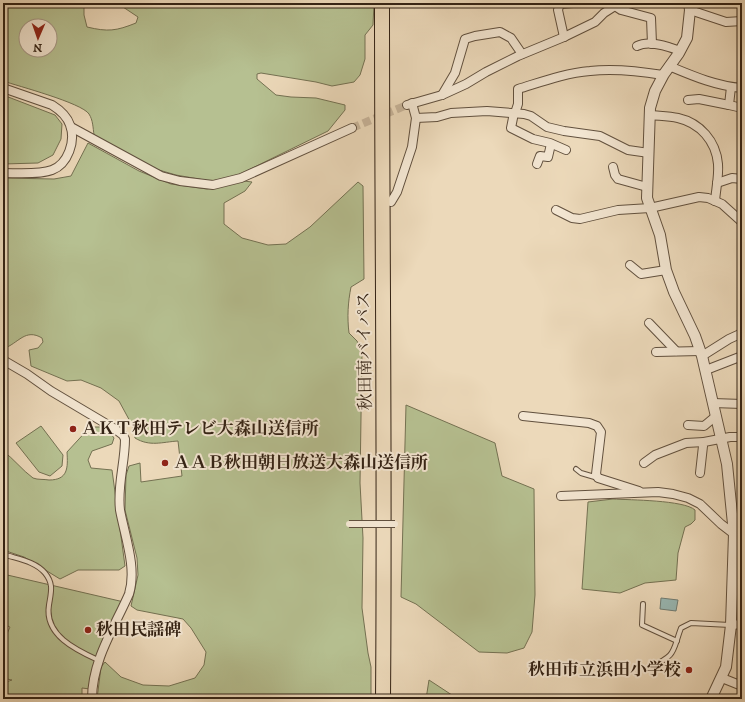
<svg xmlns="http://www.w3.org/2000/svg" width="745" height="702" viewBox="0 0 745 702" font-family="'IM FELL DW Pica','Noto Serif JP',serif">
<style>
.green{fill:#b6c091;stroke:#747152;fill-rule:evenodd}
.water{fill:#99b9b5;stroke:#707d75}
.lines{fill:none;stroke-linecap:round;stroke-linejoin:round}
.minor-tunnel{stroke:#c7b499;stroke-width:8;stroke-dasharray:8 4;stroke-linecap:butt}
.service-casing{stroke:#61503e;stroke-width:6}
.minor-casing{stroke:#61503e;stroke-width:10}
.tertiary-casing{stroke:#61503e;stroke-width:12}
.trunk-casing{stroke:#332214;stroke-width:16}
.service{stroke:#f3e6d2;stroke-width:4}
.minor{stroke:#f3e6d2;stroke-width:8}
.tertiary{stroke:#f3e6d2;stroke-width:10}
.trunk{stroke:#ecd9ba;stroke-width:14}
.pedestrian-bridge-casing{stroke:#61503e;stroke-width:8;stroke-linecap:butt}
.pedestrian-bridge{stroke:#f3e6d2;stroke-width:6}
.poi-dot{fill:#8f2418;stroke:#f3e6d2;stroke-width:1.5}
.labels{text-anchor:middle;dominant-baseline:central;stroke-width:4;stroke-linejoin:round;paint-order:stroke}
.street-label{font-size:17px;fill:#332214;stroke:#f3e6d2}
.poi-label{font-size:17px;font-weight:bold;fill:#332214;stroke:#f3e6d2;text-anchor:start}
</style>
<rect width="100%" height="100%" fill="#ecd9ba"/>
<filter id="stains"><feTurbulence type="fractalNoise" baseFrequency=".005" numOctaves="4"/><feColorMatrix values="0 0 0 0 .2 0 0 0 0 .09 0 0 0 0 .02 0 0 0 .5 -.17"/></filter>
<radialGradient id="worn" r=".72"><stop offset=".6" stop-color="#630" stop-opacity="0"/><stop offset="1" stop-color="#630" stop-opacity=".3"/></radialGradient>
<g class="green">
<path d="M3 3H84V15L87 27C108 32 116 31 136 23L138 17 117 3H374L373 25 365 35V59L360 75 354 82 332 86 316 82 261 73 257 74V79L276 95 291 97 316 98 345 105V110L328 131 232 178 210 181 176 175 152 168 94 135C93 128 93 120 89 114 82 103 18 86 3 81ZM26 26H50V50H26Z"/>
<path d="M3 95 55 115 62 124 61 139 53 155 38 163 3 164Z"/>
<path d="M88 143 139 171 171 184 207 189 244 181 252 182 245 191 224 203V224L242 238 268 245 286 244 310 227 358 182 363 186 364 279 351 287C348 302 347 317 349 333L357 341 362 351 360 483 363 538 362 608 368 653 371 667V699H97L101 667 105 662 121 677 143 685 169 686 195 678 204 665 206 652 191 628 183 619 137 610 131 606 138 575 137 558 125 510 126 475 129 466 140 463 141 482 182 476 178 441C162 442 150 447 135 438L132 425 119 401 101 388 81 380 67 381 31 366 29 350 38 348 43 342 42 338C25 328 19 343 3 349V178L54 179 71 176Z"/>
<path d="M406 405 495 443 502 476 534 489 535 595 532 632 524 648 507 653 479 652 416 604 401 597Z"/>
<path d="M41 426 63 455 62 466 50 476 39 472 16 443Z"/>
<path d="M90 427H106L114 438 112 444 92 451 88 460 91 468 112 470 125 566 119 570H78L60 579 24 557 3 550V451C14 459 22 470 33 478 38 480 44 479 49 480 68 480 68 468 67 452Z"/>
<path d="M613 499C630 500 684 500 695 510V520L691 524 685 527 678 553 676 580 645 583 620 593 582 589 588 502Z"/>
<path d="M3 574 124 602 90 689 82 688V699H3V676L6 682 12 680 7 679 3 670V643L10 627 3 624Z"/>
<path d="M429 680 458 699H426Z"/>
</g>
<path class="water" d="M661 598 678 600 676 611 660 609Z"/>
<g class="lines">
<path class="minor-tunnel" d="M352 128 407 105"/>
<g class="service-casing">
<g id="service">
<path d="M576 469 581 473 598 478"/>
<path d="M3 554C17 559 35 561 45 573 54 584 51 592 49 605 44 635 76 650 98 660"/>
<path d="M643 604 642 625 677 641"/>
<path d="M650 667C677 655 672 652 681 628L691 623 730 625"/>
</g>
</g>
<g class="minor-casing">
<g id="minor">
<path d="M560 3 558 10 564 37"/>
<path d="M560 4 573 3"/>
<path d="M615 6 621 10 651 18 652 44"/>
<path d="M690 10 726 22 742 21"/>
<path d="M637 46C649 40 667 46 680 51"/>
<path d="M669 66C693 76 716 86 742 88"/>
<path d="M731 87 729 105 742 108"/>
<path d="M3 88 52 105C60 110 67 116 70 125 76 141 68 164 52 170 39 175 17 173 3 173"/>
<path d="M442 95 455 73 465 39 475 36 500 32 511 38 522 54"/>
<path d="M688 100 699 99 729 105"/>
<path d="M407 105 442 95 466 84 486 72 518 56 564 37 595 22 604 13 615 6 624 3"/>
<path d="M514 113 511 128 533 139 550 143 566 150"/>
<path d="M515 113 518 104V89C541 82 565 73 590 71 614 68 639 71 663 75"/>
<path d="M650 115C659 116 669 116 678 118 700 123 716 141 718 164 719 176 716 189 715 201"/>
<path d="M416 118 437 117 451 113 487 111 524 114 531 116 547 127 564 131 600 136 628 150 649 153"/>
<path d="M71 127 161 176 180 181 213 185 241 178 352 128"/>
<path d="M537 164 540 156 548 157 551 144"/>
<path d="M613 167 615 175 618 179 647 187"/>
<path d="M717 183 732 178 742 179"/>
<path d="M391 202 397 192 412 147 416 118 412 103"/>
<path d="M556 210 572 218 580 219 618 210 650 208 699 197 708 198 722 204 742 222"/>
<path d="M630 265 641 274 666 270"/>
<path d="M649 323 676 351"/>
<path d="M656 352 700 351"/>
<path d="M702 356 729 339 740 334 742 331"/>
<path d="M3 360 27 374 51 391 115 429 123 435 125 439C125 463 117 486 120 510 125 537 137 568 129 594 114 628 92 661 92 699"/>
<path d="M706 370 742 356"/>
<path d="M713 403 742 404"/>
<path d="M523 416 589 423 597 426 601 432 596 474 598 478 639 491"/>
<path d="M688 425 704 426 716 416"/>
<path d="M644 463 655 455 686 443 704 442"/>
<path d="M700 473 703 446 704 442 730 437H742"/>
<path d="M561 496 658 492 673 494 688 498 700 504 721 524 734 534"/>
<path d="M734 558H742"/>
<path d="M731 625 742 624"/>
<path d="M722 678 742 686"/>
</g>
</g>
<g class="tertiary-casing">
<path id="tertiary" d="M689 3 690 10 687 38 679 53 664 74 655 91 650 108 647 198 660 235 666 270 674 292 695 336 702 356 727 464 734 534 731 625 726 667 711 699"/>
</g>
<g class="trunk-casing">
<path id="trunk" d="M382 3C382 235 385 467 383 699"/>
</g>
<use href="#service" class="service"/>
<use href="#minor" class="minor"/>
<use href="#tertiary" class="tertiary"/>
<use href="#trunk" class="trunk"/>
<g class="pedestrian-bridge-casing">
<path id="pedestrian-bridge" d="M349 524H395"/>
</g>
<use href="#pedestrian-bridge" class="pedestrian-bridge"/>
</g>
<g class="poi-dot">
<circle cx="73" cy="429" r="4"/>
<circle cx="165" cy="463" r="4"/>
<circle cx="88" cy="630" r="4"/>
<circle cx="689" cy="670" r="4"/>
</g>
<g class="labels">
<g class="street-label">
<text transform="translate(365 351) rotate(-91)">秋田南バイパス</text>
</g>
<g class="poi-label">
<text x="81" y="429">ＡＫＴ秋田テレビ大森山送信所</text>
<text x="173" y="463">ＡＡＢ秋田朝日放送大森山送信所</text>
<text x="96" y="630">秋田民謡碑</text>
<text x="681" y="670" text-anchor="end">秋田市立浜田小学校</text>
</g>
</g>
<rect width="745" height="702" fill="none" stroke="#ecd9ba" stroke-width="16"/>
<rect x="4" y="4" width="737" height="694" fill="none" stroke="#332214" stroke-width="2"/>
<rect x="8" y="8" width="729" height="686" fill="none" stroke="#332214"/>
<g transform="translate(38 38) rotate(182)"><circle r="19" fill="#f3e6d2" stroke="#a69886"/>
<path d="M0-3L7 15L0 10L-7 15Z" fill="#8f2418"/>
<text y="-6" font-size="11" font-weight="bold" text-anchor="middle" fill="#332214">N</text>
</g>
<rect width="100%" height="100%" filter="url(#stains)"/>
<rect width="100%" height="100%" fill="url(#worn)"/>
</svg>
